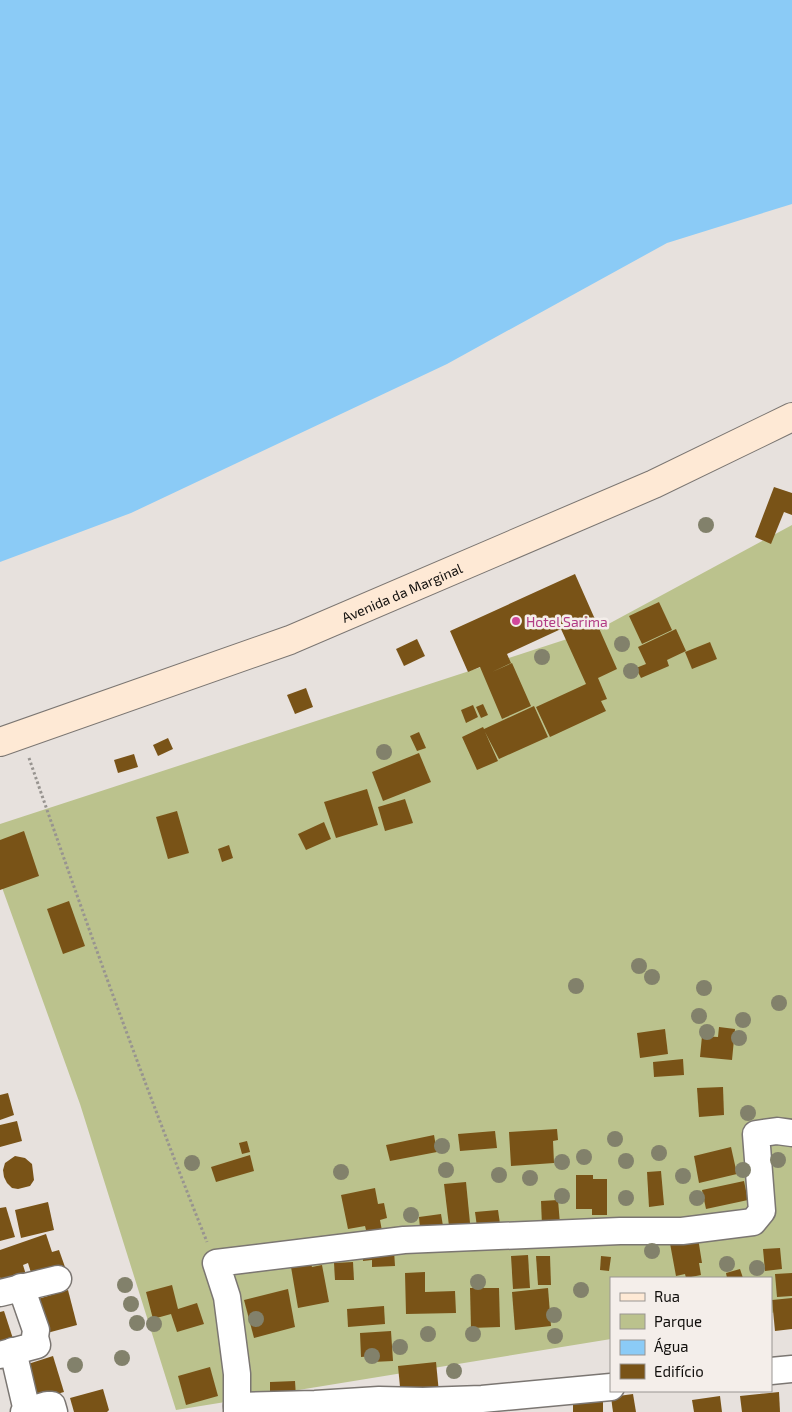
<svg xmlns="http://www.w3.org/2000/svg" width="792" height="1412" viewBox="0 0 792 1412" font-family="'Exo 2',sans-serif">
<style>
.green{fill:#bbc28d}
.water{fill:#8bcbf6}
.building{fill:#795317}
.lines{fill:none;stroke-linecap:round;stroke-linejoin:round}
.street-casing{stroke:#7b7672;stroke-width:29}
.secondary-casing{stroke:#7b7672;stroke-width:30}
.path{stroke:#989490;stroke-width:3;stroke-dasharray:2.5 2.5;stroke-linecap:butt}
.street{stroke:#fff;stroke-width:26}
.secondary{stroke:#fee9d5;stroke-width:28}
.tree{fill:#82816b}
.hotel-dot{fill:#d1479c;stroke:#f4eeea;stroke-width:2}
.labels{text-anchor:middle;dominant-baseline:central;stroke-width:5;stroke-linejoin:round;paint-order:stroke}
.street-label{font-size:14px;fill:#110f0d;stroke:#f4eeea}
.hotel-label{font-size:14px;fill:#b23c85;stroke:#f4eeea;text-anchor:start}
</style>
<rect width="100%" height="100%" fill="#e7e1dd"/>
<path class="green" d="M792 525V1309L771 1313V1278H611V1339L176 1410 80 1104 0 882V824L601 628Z"/>
<path class="water" d="M0 0H792V204L667 243 447 364 131 513 0 562Z"/>
<g class="building">
<path d="M774 487 792 493V515L784 512 771 544 755 537Z"/>
<path d="M575 574 617 669 598 678 607 699 601 701 606 711 550 737 536 707 586 684 561 629 507 654 511 663 492 672 512 663 531 706 502 719 480 667 468 672 450 631Z"/>
<path d="M659 602 672 630 642 644 629 616Z"/>
<path d="M676 629 686 651 667 660 669 666 641 678 636 668 646 664 638 647Z"/>
<path d="M417 639 425 656 404 666 396 649Z"/>
<path d="M710 642 717 659 692 669 685 652Z"/>
<path d="M306 688 313 707 295 714 287 695Z"/>
<path d="M483 704 488 715 481 718 476 707Z"/>
<path d="M473 705 478 717 466 723 461 710Z"/>
<path d="M534 706 548 737 499 759 485 732 498 761 477 770 462 737 483 727 484 729Z"/>
<path d="M419 732 426 748 417 751 410 736Z"/>
<path d="M168 738 173 749 158 756 153 745Z"/>
<path d="M419 753 431 782 383 801 372 772Z"/>
<path d="M134 754 138 767 118 773 114 760Z"/>
<path d="M367 789 378 825 336 838 324 802Z"/>
<path d="M405 799 413 823 385 831 378 807Z"/>
<path d="M177 811 189 853 168 859 156 817Z"/>
<path d="M324 822 331 839 306 850 298 834Z"/>
<path d="M24 831 39 876 0 890V840Z"/>
<path d="M229 845 233 858 222 862 218 849Z"/>
<path d="M69 901 85 946 63 954 47 909Z"/>
<path d="M719 1027 735 1029 732 1060 700 1057 702 1036 718 1037Z"/>
<path d="M665 1029 668 1054 640 1058 637 1033Z"/>
<path d="M683 1059 684 1075 654 1077 653 1062Z"/>
<path d="M723 1087 724 1115 699 1117 697 1088Z"/>
<path d="M8 1093 14 1115 0 1120V1095Z"/>
<path d="M17 1121 22 1141 0 1147V1125Z"/>
<path d="M557 1129 558 1140 553 1141 554 1163 511 1166 509 1132Z"/>
<path d="M495 1131 497 1148 460 1151 458 1134Z"/>
<path d="M434 1135 437 1152 390 1161 386 1145Z"/>
<path d="M247 1141 250 1152 242 1154 239 1143Z"/>
<path d="M731 1147 737 1174 699 1183 694 1156Z"/>
<path d="M250 1155 254 1171 216 1182 211 1167Z"/>
<path d="M15 1156 25 1158 32 1164 34 1180 30 1186 18 1189 12 1188 7 1183 4 1177 3 1170 5 1163Z"/>
<path d="M661 1171 664 1205 649 1207 647 1172Z"/>
<path d="M576 1175H593V1179H607V1215H592V1209H576Z"/>
<path d="M744 1181 748 1200 706 1209 702 1190Z"/>
<path d="M466 1182 470 1223 449 1226 444 1184Z"/>
<path d="M375 1188 378 1204 384 1203 387 1218 380 1220 382 1231 367 1234 365 1226 348 1229 341 1195Z"/>
<path d="M558 1200 560 1224 542 1226 541 1201Z"/>
<path d="M48 1202 54 1230 21 1238 15 1210Z"/>
<path d="M6 1207 15 1237 0 1241V1208Z"/>
<path d="M498 1210 500 1224 477 1227 475 1212Z"/>
<path d="M441 1214 443 1226 420 1228 419 1217Z"/>
<path d="M46 1234 52 1252 59 1250 65 1267 33 1279 28 1263 23 1265 27 1278 3 1287 0 1277V1250Z"/>
<path d="M393 1235 395 1266 372 1267V1260L363 1261 362 1242Z"/>
<path d="M669 1238H698L702 1263H699L701 1275 686 1278 685 1274 676 1276Z"/>
<path d="M780 1248 782 1269 765 1271 763 1249Z"/>
<path d="M528 1255 530 1288 513 1289 511 1256Z"/>
<path d="M536 1256H550L551 1285H538Z"/>
<path d="M601 1256 611 1257 609 1271 600 1270Z"/>
<path d="M353 1262 354 1280H335L334 1263Z"/>
<path d="M311 1264 312 1267 322 1265 329 1302 298 1308 291 1267Z"/>
<path d="M740 1269 743 1278H727L726 1273Z"/>
<path d="M425 1272V1292L455 1291 456 1313 406 1314 405 1273Z"/>
<path d="M792 1273V1296L777 1297 775 1274Z"/>
<path d="M172 1285 178 1309 197 1303 204 1324 177 1332 171 1314 153 1319 146 1292Z"/>
<path d="M470 1288H499L500 1327 471 1328Z"/>
<path d="M548 1288 551 1326 515 1330 512 1292Z"/>
<path d="M288 1289 295 1327 254 1338 244 1300Z"/>
<path d="M68 1290 77 1325 47 1333 38 1299Z"/>
<path d="M792 1298V1329L775 1331 772 1300Z"/>
<path d="M384 1306 385 1324 348 1327 347 1309Z"/>
<path d="M4 1311 16 1348 0 1353V1312Z"/>
<path d="M391 1331 393 1361 372 1362V1356L361 1357 360 1333Z"/>
<path d="M53 1356 64 1392 39 1399 28 1364Z"/>
<path d="M436 1362 439 1393 401 1397 398 1366Z"/>
<path d="M210 1367 218 1396 186 1405 178 1376Z"/>
<path d="M295 1381 296 1398 270 1399V1382Z"/>
<path d="M103 1389 109 1410 107 1412H74L70 1398Z"/>
<path d="M779 1392 780 1412H742L740 1396Z"/>
<path d="M633 1394 636 1412H613L611 1397Z"/>
<path d="M720 1396 722 1412H694L692 1400Z"/>
<rect x="573" y="1400" width="30" height="12"/>
</g>
<g class="lines">
<g class="street-casing">
<g id="street">
<path d="M0 1293 58 1279"/>
<path d="M13 1351 27 1411 24 1412"/>
<path d="M0 1355 37 1345 35 1337 36 1330 21 1287"/>
<path d="M771 1371 792 1369"/>
<path d="M237 1406 315 1404 379 1400 423 1401 482 1399 611 1387"/>
<path d="M27 1411 47 1405H52L54 1412"/>
<path d="M237 1412V1374L227 1297 216 1263 404 1240 620 1231H682L753 1222 762 1211 756 1134 777 1131 792 1133"/>
</g>
</g>
<g class="secondary-casing">
<g id="secondary">
<path id="s1" d="M0 742 290 640 654 484 792 417"/>
</g>
</g>
<path class="path" d="M29 758C85 920 143 1082 207 1242"/>
<use href="#street" class="street"/>
<use href="#secondary" class="secondary"/>
</g>
<g class="tree">
<circle cx="706" cy="525" r="8"/>
<circle cx="622" cy="644" r="8"/>
<circle cx="542" cy="657" r="8"/>
<circle cx="631" cy="671" r="8"/>
<circle cx="384" cy="752" r="8"/>
<circle cx="639" cy="966" r="8"/>
<circle cx="652" cy="977" r="8"/>
<circle cx="576" cy="986" r="8"/>
<circle cx="704" cy="988" r="8"/>
<circle cx="779" cy="1003" r="8"/>
<circle cx="699" cy="1016" r="8"/>
<circle cx="743" cy="1020" r="8"/>
<circle cx="707" cy="1032" r="8"/>
<circle cx="739" cy="1038" r="8"/>
<circle cx="748" cy="1113" r="8"/>
<circle cx="615" cy="1139" r="8"/>
<circle cx="442" cy="1146" r="8"/>
<circle cx="659" cy="1153" r="8"/>
<circle cx="584" cy="1157" r="8"/>
<circle cx="778" cy="1160" r="8"/>
<circle cx="626" cy="1161" r="8"/>
<circle cx="562" cy="1162" r="8"/>
<circle cx="192" cy="1163" r="8"/>
<circle cx="446" cy="1170" r="8"/>
<circle cx="743" cy="1170" r="8"/>
<circle cx="341" cy="1172" r="8"/>
<circle cx="499" cy="1175" r="8"/>
<circle cx="683" cy="1176" r="8"/>
<circle cx="530" cy="1178" r="8"/>
<circle cx="562" cy="1196" r="8"/>
<circle cx="626" cy="1198" r="8"/>
<circle cx="697" cy="1198" r="8"/>
<circle cx="411" cy="1215" r="8"/>
<circle cx="652" cy="1251" r="8"/>
<circle cx="727" cy="1264" r="8"/>
<circle cx="757" cy="1268" r="8"/>
<circle cx="478" cy="1282" r="8"/>
<circle cx="125" cy="1285" r="8"/>
<circle cx="581" cy="1290" r="8"/>
<circle cx="131" cy="1304" r="8"/>
<circle cx="554" cy="1315" r="8"/>
<circle cx="256" cy="1319" r="8"/>
<circle cx="137" cy="1323" r="8"/>
<circle cx="154" cy="1324" r="8"/>
<circle cx="428" cy="1334" r="8"/>
<circle cx="473" cy="1334" r="8"/>
<circle cx="555" cy="1336" r="8"/>
<circle cx="400" cy="1347" r="8"/>
<circle cx="372" cy="1356" r="8"/>
<circle cx="122" cy="1358" r="8"/>
<circle cx="75" cy="1365" r="8"/>
<circle cx="454" cy="1371" r="8"/>
</g>
<circle class="hotel-dot" cx="516" cy="621" r="5"/>
<g class="labels">
<g class="street-label">
<text stroke="none"><textPath href="#s1" startOffset="429">Avenida da Marginal</textPath></text>
</g>
<g class="hotel-label">
<text x="526" y="621">Hotel Sarima</text>
</g>
</g>
<rect x="610" y="1277" width="162" height="115" fill="#f4eeea" stroke="#999592"/>
<rect x="620" y="1293" width="25" height="8" fill="#fee9d5" stroke="#999592"/>
<text x="654" y="1302" font-size="15" fill="#110f0d">Rua</text>
<rect x="620" y="1314" width="25" height="15" fill="#bbc28d" stroke="#999592"/>
<text x="654" y="1327" font-size="15" fill="#110f0d">Parque</text>
<rect x="620" y="1340" width="25" height="15" fill="#8bcbf6" stroke="#999592"/>
<text x="654" y="1352" font-size="15" fill="#110f0d">Água</text>
<rect x="620" y="1364" width="25" height="15" fill="#795317" stroke="#999592"/>
<text x="654" y="1377" font-size="15" fill="#110f0d">Edifício</text>
</svg>
